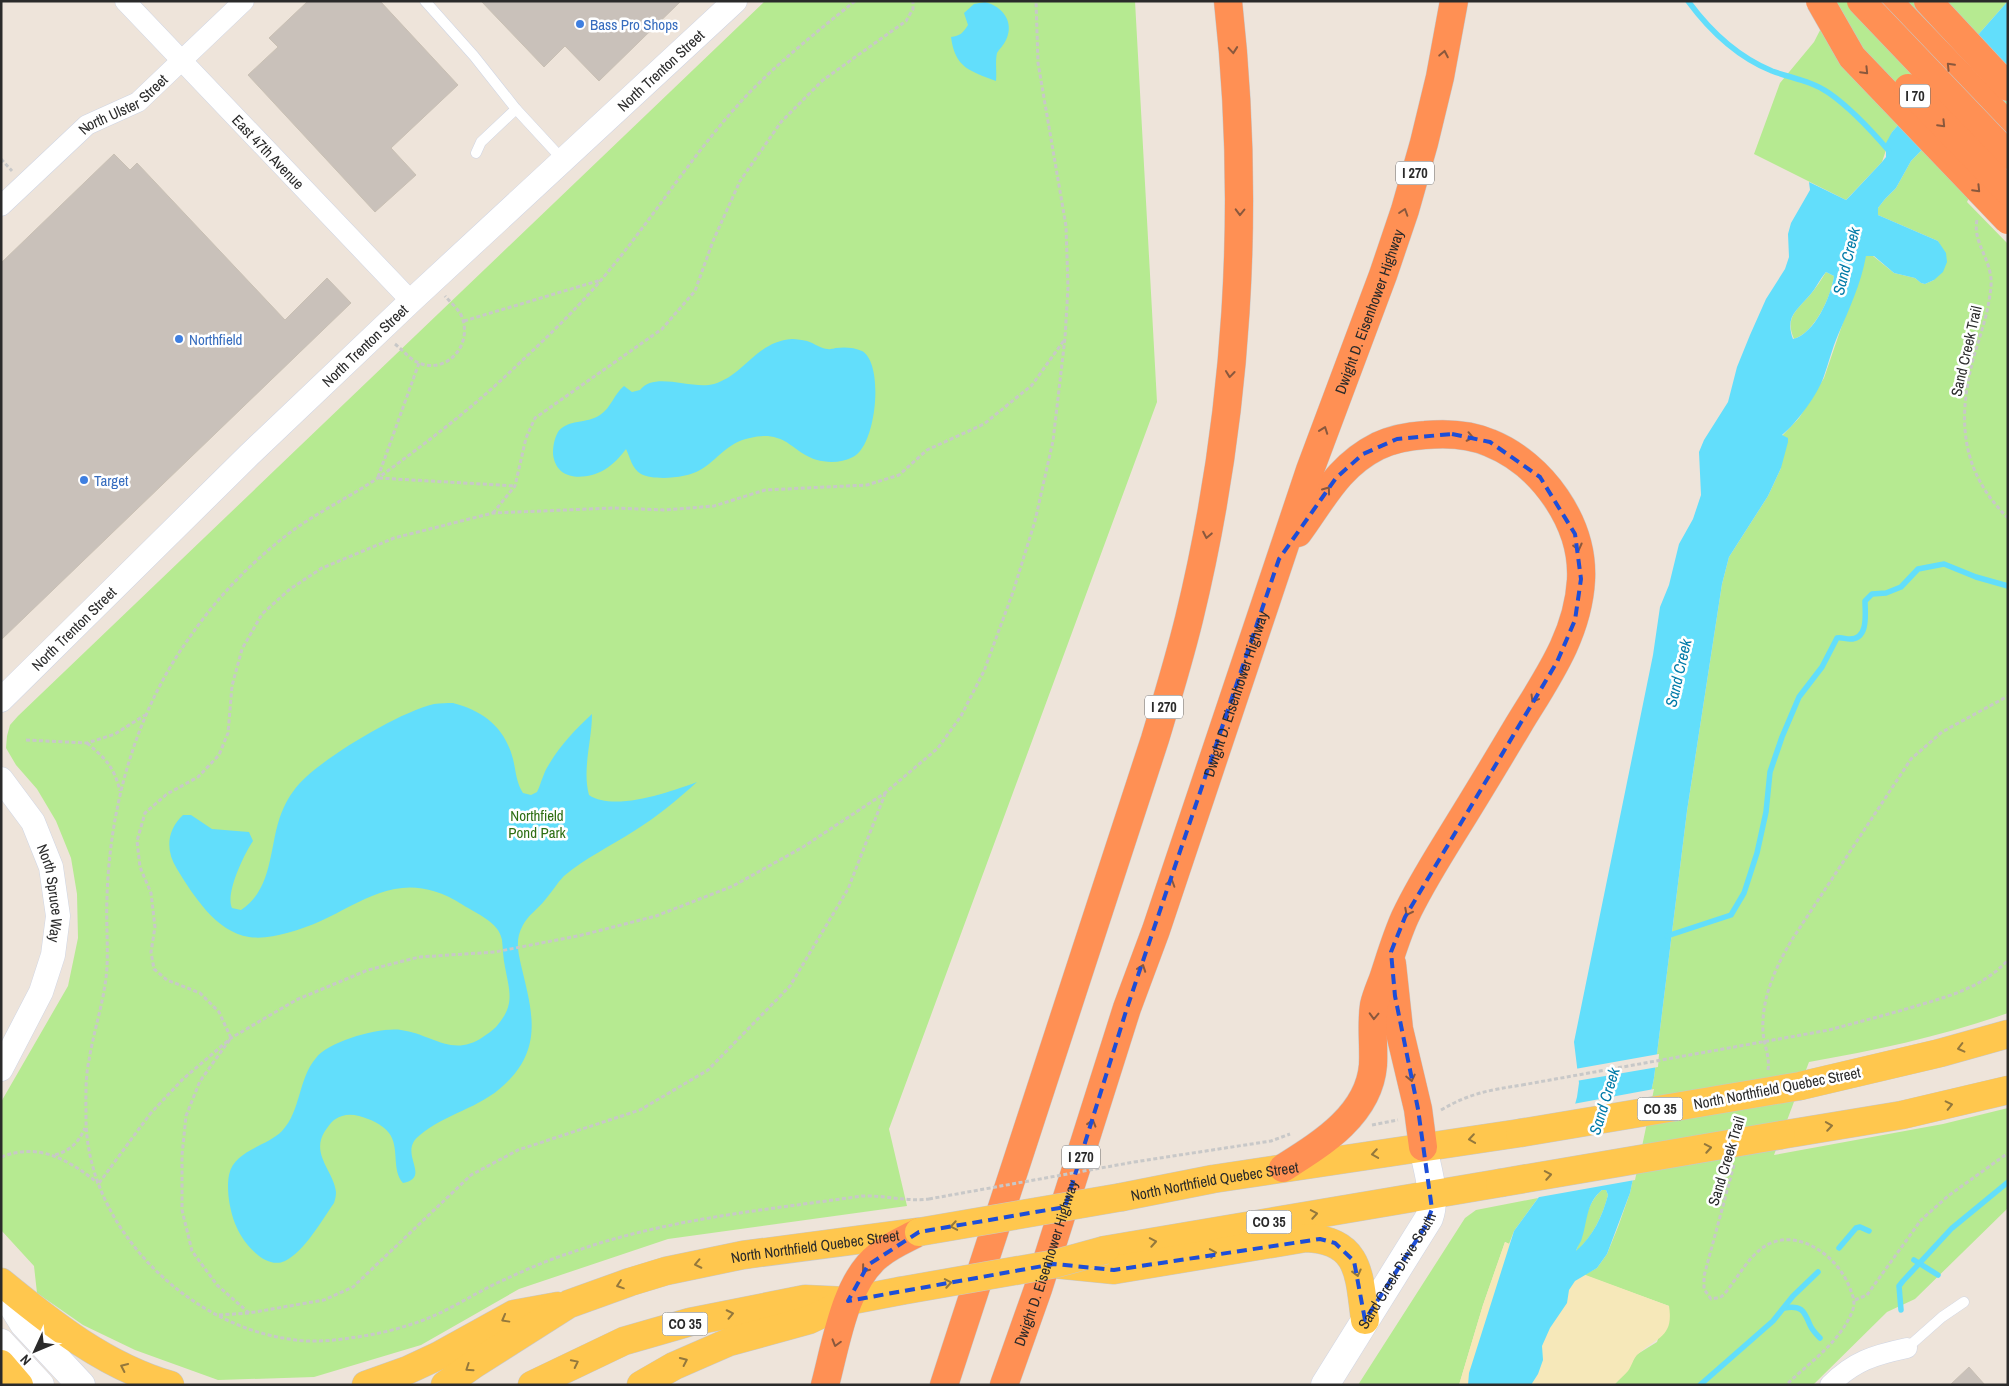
<svg xmlns="http://www.w3.org/2000/svg" width="2009" height="1386" viewBox="0 0 2009 1386" font-family="'Archivo Narrow',sans-serif">
<style>
.green{fill:#b6ea91}
.sand{fill:#f6e8b9}
.water{fill:#62defb;fill-rule:evenodd}
.pier{fill:#eee4da}
.lines{fill:none;stroke-linecap:round;stroke-linejoin:round}
.stream{stroke:#62defb;stroke-width:5.5}
.building{fill:#c9c1ba;stroke:#c9c0b4}
.service-casing{stroke:#cfd5e4;stroke-width:11}
.minor-casing{stroke:#cfd5e4;stroke-width:21}
.tertiary-casing{stroke:#cfd5e4;stroke-width:25}
.secondary-casing{stroke:#cfd5e4;stroke-width:29}
.primary-casing{stroke:#c8c8c8;stroke-width:29}
.motorway-casing{stroke:#c8c8c8;stroke-width:29}
.path{stroke:#c8c8c8;stroke-width:3;stroke-dasharray:4 2.5;stroke-linecap:butt}
.service{stroke:#fff;stroke-width:10}
.minor{stroke:#fff;stroke-width:20}
.tertiary{stroke:#fff;stroke-width:24}
.secondary{stroke:#fff;stroke-width:28}
.primary{stroke:#ffc74e;stroke-width:28}
.motorway{stroke:#ff9054;stroke-width:28}
.primary-bridge-casing{stroke:#c8c8c8;stroke-width:29;stroke-linecap:butt}
.motorway-bridge-casing{stroke:#c8c8c8;stroke-width:29;stroke-linecap:butt}
.path-bridge{stroke:#c8c8c8;stroke-width:3;stroke-dasharray:4 2.5;stroke-linecap:butt}
.primary-bridge{stroke:#ffc74e;stroke-width:28}
.motorway-bridge{stroke:#ff9054;stroke-width:28}
.oneway{stroke:#8a583d}
.oneway2{stroke:#94783c}
.marked{fill:none;stroke:#1d4ed8;stroke-width:4;stroke-dasharray:10 6;stroke-linejoin:round}
.shop-dot{fill:#3f7fe0;stroke:#fff;stroke-width:2}
.labels{text-anchor:middle;dominant-baseline:central;stroke-width:5;stroke-linejoin:round;paint-order:stroke}
.shield{fill:#fff;stroke:#6a6a6a;stroke-width:1}
.shield-label{font-size:14px;font-weight:bold;fill:#2a2a2a}
.shop-label{font-size:15px;fill:#366cbe;stroke:#fff;text-anchor:start}
.street-label{font-size:15px;fill:#2a2a2a;stroke:#fff}
.park-label{font-size:15px;fill:#2d6e12;stroke:#fff}
.water-label{font-size:16px;font-style:italic;fill:#007ba8;stroke:#fff}
</style>
<rect width="100%" height="100%" fill="#eee4da"/>
<g class="green">
<path d="M765 1H1135L1157 402 889 1129 907 1206 668 1239 519 1289 421 1345 314 1377 218 1380 135 1350 83 1325 37 1293 34 1266 1 1230V1102L68 986 78 938 77 894 71 858 56 821 37 789 16 765 6 748 7 736 10 725 18 716Z"/>
<path d="M1835 1H2008L1892 132 1882 162 1846 200 1754 154 1780 83 1814 42Z"/>
<path d="M2008 62V114L1967 202 2008 244V1013C1943 1036 1877 1050 1809 1062L1774 1155 1943 1124 2008 1108V1208L1915 1299 1887 1312 1813 1385H1614L1628 1370 1636 1355 1657 1342 1669 1306 1584 1275 1597 1268 1607 1254 1618 1227 1630 1193 1654 1078 1687 811 1722 584 1729 557 1768 496 1781 468 1782 436 1799 418 1824 378 1866 255 1873 256 1894 273 1915 278 1921 283 1925 284 1934 280 1941 247 1938 241 1878 215V208L1885 199 1896 188 1911 161Z"/>
<path d="M1826 272 1834 276C1831 297 1815 332 1794 339 1785 317 1796 311 1810 295 1816 288 1821 280 1826 272Z"/>
<path d="M1602 1190H1606L1608 1195C1602 1218 1592 1237 1575 1253 1585 1232 1583 1206 1602 1190Z"/>
<path d="M1538 1198 1514 1231 1509 1244 1505 1242 1483 1305 1459 1385H1358L1465 1218 1476 1210Z"/>
</g>
<path class="sand" d="M1505 1242 1540 1258 1669 1306C1674 1337 1657 1337 1638 1354 1633 1358 1632 1366 1628 1371 1624 1376 1618 1380 1614 1385H1459L1483 1305Z"/>
<g class="water">
<path d="M2008 1V62L1911 161 1896 188 1885 199 1878 208V215L1938 241 1946 253 1947 262 1943 272 1934 280 1925 284 1921 283 1915 278 1894 273 1874 256H1866C1861 284 1849 309 1838 335 1832 349 1829 362 1824 376 1818 394 1797 423 1782 435L1788 438V442L1781 468 1768 496 1729 557 1722 584 1687 811 1654 1078 1630 1193 1607 1254 1597 1268 1575 1281 1569 1290 1567 1303 1550 1328 1542 1346 1543 1360 1538 1374 1531 1385H1468L1469 1373 1514 1231 1544 1190 1561 1157 1577 1097 1579 1083 1574 1042 1653 655 1660 607 1669 585 1679 544 1693 519 1701 495 1699 452 1704 440 1728 402 1737 367 1750 335 1766 299 1785 269 1789 257 1788 234 1791 223 1810 190 1809 182 1846 200 1851 195 1882 162 1886 157V143L1892 132ZM1826 272 1834 276C1831 296 1815 334 1793 339 1785 317 1796 311 1810 295 1816 288 1820 279 1826 272ZM1602 1190H1606L1608 1195C1602 1217 1593 1236 1576 1251 1577 1248 1579 1244 1581 1241 1588 1222 1585 1204 1602 1190Z"/>
<path d="M985 2C1002 6 1015 22 1006 40 1004 45 999 49 997 53 995 61 997 73 996 81 970 71 955 68 951 37 960 36 963 33 968 25L964 13 974 4Z"/>
<path d="M792 339C797 339 802 340 807 341 814 343 821 349 828 349 829 350 835 348 836 348 843 347 854 347 862 351 885 364 876 447 853 457 837 465 817 463 802 453 794 448 786 440 777 438 768 435 759 436 750 438 726 443 719 459 700 470 687 478 655 481 641 474 632 469 630 457 626 449 620 457 614 464 604 470 586 480 556 482 553 454 553 447 554 439 558 432 567 419 587 424 600 415 611 408 614 394 624 386L632 392 640 390C655 371 691 390 714 384 745 375 755 342 792 339Z"/>
<path d="M453 703C484 711 505 728 513 759 516 771 516 782 523 793L531 795 537 792C541 784 543 774 548 766 561 744 574 731 592 714 592 741 582 769 589 795 614 812 670 792 697 782 677 800 657 817 634 831 611 846 585 858 564 876 557 883 552 892 545 900 538 909 528 915 523 925 515 939 518 951 521 965 532 1011 544 1048 504 1085 480 1108 445 1114 420 1135 396 1153 433 1177 403 1183 391 1170 400 1147 389 1133 382 1124 370 1119 359 1116 350 1114 343 1114 334 1120 330 1123 328 1127 325 1131 310 1154 334 1171 336 1192 336 1196 335 1200 334 1203 322 1220 304 1252 285 1261 266 1270 244 1244 237 1228 230 1213 226 1190 229 1175 234 1150 266 1147 282 1131 301 1111 298 1079 316 1058 329 1041 380 1027 401 1030 432 1034 452 1058 483 1037 487 1034 492 1031 496 1027 515 1005 510 993 505 967 503 958 503 949 502 940 499 922 477 914 463 905 390 859 354 917 287 933 275 936 262 939 249 937 216 932 193 895 177 869 165 850 167 830 183 815H191L212 829 249 832 253 841C244 854 225 894 232 908L241 910C276 887 268 840 284 807 289 796 297 785 306 777 332 753 400 712 434 704 441 703 447 703 453 703Z"/>
</g>
<g class="pier">
<path d="M1659 1054 1658 1067 1576 1081 1575 1069Z"/>
<path d="M1654 1089 1635 1180 1534 1198 1542 1188 1559 1156 1573 1104Z"/>
</g>
<g class="lines">
<g class="stream">
<path d="M1688 1C1710 31 1738 57 1772 71 1791 78 1812 81 1829 93 1852 109 1871 130 1889 151"/>
<path d="M1667 936 1731 915 1744 893 1757 853 1766 812 1770 772 1782 737 1799 697 1822 667 1837 638C1842 637 1845 639 1850 639 1869 639 1865 613 1865 601L1872 594 1886 593 1901 587 1918 569 1944 564 1976 577 2008 586"/>
<path d="M1839 1248 1856 1228 1860 1227 1869 1231"/>
<path d="M1914 1260 1938 1275"/>
<path d="M1784 1308C1801 1305 1804 1310 1810 1325 1812 1330 1816 1334 1820 1338"/>
<path d="M1901 1310 1899 1286 1903 1281 1952 1228 2008 1182"/>
<path d="M1700 1385 1773 1321 1793 1296 1818 1272"/>
</g>
</g>
<g class="building">
<path d="M308 1H380L458 85 391 148 416 175 375 212 248 75 278 47 269 38Z"/>
<path d="M481 1H681L599 81 565 46 544 67Z"/>
<path d="M114 154 130 170 137 163 285 320 327 278 351 303 1 640V263Z"/>
<path d="M1969 1367 1985 1385H1950Z"/>
</g>
<g class="lines">
<g class="service-casing">
<g id="service">
<path d="M425 1 474 56 516 109"/>
<path d="M476 153 481 142 516 109 563 160"/>
<path d="M1907 1348 1942 1317 1964 1302"/>
</g>
</g>
<g class="minor-casing">
<g id="minor">
<path id="s1" d="M125 1 411 301"/>
<path id="s2" d="M1 206 87 125 138 102 244 1"/>
<path d="M1830 1385C1854 1361 1874 1355 1907 1348"/>
</g>
</g>
<g class="tertiary-casing">
<g id="tertiary">
<path id="s3" d="M1 700 249 455 411 301 735 1"/>
<path id="s4" d="M1 779 33 822 51 867 58 916 53 955 41 992 1 1069"/>
</g>
</g>
<g class="secondary-casing">
<g id="secondary">
<path d="M1 1287 24 1324 81 1385"/>
<path d="M1 1343 40 1385"/>
<path id="s5" d="M1325 1385 1429 1218C1437 1196 1427 1169 1423 1147"/>
</g>
</g>
<g class="primary-casing">
<g id="primary">
<path d="M1800 1086 1940 1053 2008 1034"/>
<path d="M1781 1135 1902 1115 2008 1090"/>
<path id="s6" d="M1122 1197 1213 1179 1520 1133"/>
<path d="M1105 1250 1500 1183"/>
<path d="M1054 1264 1114 1270 1306 1238C1361 1240 1359 1276 1365 1320"/>
<path d="M1 1282C52 1324 105 1366 170 1385"/>
<path d="M1 1364 19 1385"/>
<path d="M366 1385 408 1370 438 1356 514 1314 558 1306"/>
<path id="s7" d="M445 1385 473 1365 569 1304 630 1282 666 1271 743 1255 918 1232"/>
<path d="M532 1385 624 1341 690 1322 805 1299 848 1301 900 1291"/>
<path d="M641 1385 674 1366 729 1342 809 1320 845 1303"/>
</g>
</g>
<g class="motorway-casing">
<g id="motorway">
<path d="M1888 1 2008 126"/>
<path d="M1928 1 2008 87"/>
<path d="M1392 964 1399 1029 1418 1109 1423 1147"/>
<path d="M1283 1168C1321 1144 1369 1115 1373 1065 1374 1045 1371 1024 1374 1005 1376 996 1380 987 1383 979 1390 958 1396 937 1405 917 1418 889 1435 862 1451 836 1474 799 1497 761 1519 724 1547 678 1578 635 1581 580 1584 523 1542 464 1490 443 1470 434 1447 433 1425 435 1409 436 1393 439 1378 446 1338 466 1323 499 1298 533"/>
<path d="M825 1385C836 1344 845 1281 879 1255 891 1245 906 1239 919 1232"/>
<path d="M944 1385 1155 739C1167 699 1179 660 1189 619 1238 418 1251 207 1228 1"/>
<path id="s8" d="M1004 1385 1038 1289 1127 1008 1156 930 1310 470 1383 275 1405 210 1424 143 1440 77 1454 1"/>
</g>
</g>
<g class="path">
<path d="M855 1C818 31 781 60 748 94 694 151 653 219 602 279 574 312 542 342 511 371 471 409 426 443 382 475 354 495 321 510 292 531 250 563 217 597 187 641 135 715 110 807 107 896 106 920 108 944 107 967 105 999 94 1029 89 1060 85 1079 86 1099 86 1119 87 1228 189 1328 296 1340 311 1342 327 1341 343 1339 366 1336 389 1332 412 1324 442 1315 468 1297 497 1283 521 1272 547 1260 573 1252 665 1219 765 1210 862 1196 885 1195 907 1202 929 1199"/>
<path d="M1 159 12 171"/>
<path d="M1977 220C1972 243 1993 260 1991 286 1989 310 1981 333 1974 356 1957 418 1960 471 2008 518"/>
<path d="M464 321 601 280"/>
<path d="M395 344C403 350 409 359 419 363 446 374 471 347 463 320 461 311 451 303 445 296"/>
<path d="M378 477 419 363"/>
<path d="M379 478 515 486"/>
<path d="M493 513 515 486 526 438 535 418 662 329 695 291 713 241 740 181 781 122 823 80 906 21 913 9V1"/>
<path d="M26 740 87 743 115 734 145 715"/>
<path d="M87 743C106 759 114 767 120 791"/>
<path d="M1829 1030C1858 1022 1887 1015 1916 1006 1950 996 1983 987 2008 960"/>
<path d="M1768 1070C1770 1057 1764 1045 1763 1032 1761 998 1776 966 1793 938L1911 759 1942 732 2008 696"/>
<path d="M1441 1110C1470 1093 1490 1090 1522 1085"/>
<path d="M1372 1125 1398 1120"/>
<path d="M55 1155C71 1150 78 1143 85 1128"/>
<path d="M1 1157C40 1142 68 1160 98 1183"/>
<path d="M1134 1162 1271 1141 1290 1134"/>
<path d="M1734 1165 1704 1276V1289L1711 1299C1715 1298 1720 1298 1722 1296 1726 1293 1729 1288 1732 1284 1743 1269 1753 1251 1771 1243 1802 1230 1838 1258 1849 1286 1853 1296 1856 1302 1852 1312 1840 1342 1809 1363 1786 1385"/>
<path d="M99 1183 150 1114 183 1079 231 1038 296 1000 368 970 419 957 495 952 582 935 656 916 733 886 803 847 885 793 938 748 961 716 984 671 1013 592 1035 521 1053 441 1065 338 1068 287 1066 226 1038 63 1036 1"/>
<path d="M1855 1300 1867 1295 1921 1220 1948 1196 2008 1153"/>
<path d="M249 1313 217 1285 192 1251 182 1210V1155L186 1116 200 1081 231 1038 219 1012 200 993 167 980 154 969 151 952 155 927 151 893 140 867 137 841 145 813 167 794 198 777 219 755 228 733 232 686 242 649 262 614 290 589 322 568 394 538 493 513 613 508 664 510 714 506 765 490 867 485 899 475 927 450 984 424 1032 385 1065 339"/>
<path d="M219 1315 249 1313 324 1300 353 1287 471 1175 518 1150 640 1110 708 1070 790 986 848 889 885 794"/>
</g>
<use href="#service" class="service"/>
<use href="#minor" class="minor"/>
<use href="#tertiary" class="tertiary"/>
<use href="#secondary" class="secondary"/>
<use href="#primary" class="primary"/>
<use href="#motorway" class="motorway"/>
<g class="primary-bridge-casing">
<g id="primary-bridge">
<path d="M1520 1133 1800 1086"/>
<path d="M1500 1183 1781 1135"/>
<path d="M919 1232 1122 1197"/>
<path d="M900 1291 1054 1264 1105 1250"/>
</g>
</g>
<g class="motorway-bridge-casing">
<g id="motorway-bridge">
<path d="M1820 1 1852 57 2008 220"/>
<path d="M1861 1 2008 155"/>
<path d="M1908 88 2008 191"/>
</g>
</g>
<g class="path-bridge">
<path d="M1522 1085 1829 1030"/>
<path d="M929 1199 1134 1162"/>
</g>
<use href="#primary-bridge" class="primary-bridge"/>
<use href="#motorway-bridge" class="motorway-bridge"/>
</g>
<defs><path id="oneway-chevron" d="M-2-3.5L2.5 0L-2 3.5" fill="none" stroke-width="1.6" stroke-linecap="round" stroke-linejoin="round" transform="scale(1.25)"/></defs>
<g class="oneway">
<use href="#oneway-chevron" transform="translate(1233 50) rotate(85)"/>
<use href="#oneway-chevron" transform="translate(1444 54) rotate(-79)"/>
<use href="#oneway-chevron" transform="translate(1950 66) rotate(-134)"/>
<use href="#oneway-chevron" transform="translate(1865 71) rotate(46)"/>
<use href="#oneway-chevron" transform="translate(1942 124) rotate(46)"/>
<use href="#oneway-chevron" transform="translate(1977 189) rotate(46)"/>
<use href="#oneway-chevron" transform="translate(1240 212) rotate(91)"/>
<use href="#oneway-chevron" transform="translate(1404 212) rotate(-72)"/>
<use href="#oneway-chevron" transform="translate(1230 374) rotate(96)"/>
<use href="#oneway-chevron" transform="translate(1324 430) rotate(-70)"/>
<use href="#oneway-chevron" transform="translate(1470 437) rotate(12)"/>
<use href="#oneway-chevron" transform="translate(1327 490) rotate(-54)"/>
<use href="#oneway-chevron" transform="translate(1207 535) rotate(101)"/>
<use href="#oneway-chevron" transform="translate(1578 547) rotate(76)"/>
<use href="#oneway-chevron" transform="translate(1534 699) rotate(121)"/>
<use href="#oneway-chevron" transform="translate(1171 883) rotate(-72)"/>
<use href="#oneway-chevron" transform="translate(1408 912) rotate(117)"/>
<use href="#oneway-chevron" transform="translate(1142 968) rotate(-70)"/>
<use href="#oneway-chevron" transform="translate(1374 1016) rotate(92)"/>
<use href="#oneway-chevron" transform="translate(1411 1078) rotate(77)"/>
<use href="#oneway-chevron" transform="translate(1092 1123) rotate(-73)"/>
<use href="#oneway-chevron" transform="translate(865 1269) rotate(129)"/>
<use href="#oneway-chevron" transform="translate(836 1343) rotate(106)"/>
</g>
<g class="oneway2">
<use href="#oneway-chevron" transform="translate(1961 1048) rotate(166)"/>
<use href="#oneway-chevron" transform="translate(1949 1105) rotate(-13)"/>
<use href="#oneway-chevron" transform="translate(1829 1126) rotate(-9)"/>
<use href="#oneway-chevron" transform="translate(1472 1139) rotate(172)"/>
<use href="#oneway-chevron" transform="translate(1708 1148) rotate(-10)"/>
<use href="#oneway-chevron" transform="translate(1375 1154) rotate(171)"/>
<use href="#oneway-chevron" transform="translate(1548 1175) rotate(-10)"/>
<use href="#oneway-chevron" transform="translate(1314 1214) rotate(-10)"/>
<use href="#oneway-chevron" transform="translate(954 1226) rotate(170)"/>
<use href="#oneway-chevron" transform="translate(1153 1242) rotate(-10)"/>
<use href="#oneway-chevron" transform="translate(1213 1253) rotate(-9)"/>
<use href="#oneway-chevron" transform="translate(698 1264) rotate(168)"/>
<use href="#oneway-chevron" transform="translate(1357 1273) rotate(76)"/>
<use href="#oneway-chevron" transform="translate(948 1283) rotate(-10)"/>
<use href="#oneway-chevron" transform="translate(620 1285) rotate(161)"/>
<use href="#oneway-chevron" transform="translate(730 1314) rotate(-12)"/>
<use href="#oneway-chevron" transform="translate(505 1319) rotate(151)"/>
<use href="#oneway-chevron" transform="translate(684 1361) rotate(-25)"/>
<use href="#oneway-chevron" transform="translate(575 1363) rotate(-26)"/>
<use href="#oneway-chevron" transform="translate(124 1367) rotate(-155)"/>
<use href="#oneway-chevron" transform="translate(469 1368) rotate(146)"/>
</g>
<path class="marked" d="M1452 434 1490 442 1540 477 1575 534 1581 579 1575 620 1557 662 1405 917 1391 952 1395 996 1418 1109 1432 1209 1425 1227 1365 1320 1354 1261 1335 1243 1320 1239 1114 1270 1054 1264 848 1301 868 1265 919 1232 1065 1207 1127 1008 1279 559 1336 478 1363 454 1397 439Z"/>
<g class="shop-dot">
<circle cx="580" cy="24" r="5"/>
<circle cx="179" cy="339" r="5"/>
<circle cx="84" cy="480" r="5"/>
</g>
<g class="labels">
<g class="shield">
<rect x="1900" y="84.5" width="30" height="23" rx="4"/>
<rect x="1396" y="161.5" width="38" height="23" rx="4"/>
<rect x="1145" y="695.5" width="38" height="23" rx="4"/>
<rect x="1637.5" y="1097.5" width="45" height="23" rx="4"/>
<rect x="1062" y="1145.5" width="38" height="23" rx="4"/>
<rect x="1246.5" y="1210.5" width="45" height="23" rx="4"/>
<rect x="662.5" y="1312.5" width="45" height="23" rx="4"/>
</g>
<g class="shield-label">
<text x="1915" y="96">I 70</text>
<text x="1415" y="173">I 270</text>
<text x="1164" y="707">I 270</text>
<text x="1660" y="1109">CO 35</text>
<text x="1081" y="1157">I 270</text>
<text x="1269" y="1222">CO 35</text>
<text x="685" y="1324">CO 35</text>
</g>
<g class="shop-label">
<text x="590" y="24">Bass Pro Shops</text>
<text x="189" y="339">Northfield</text>
<text x="94" y="480">Target</text>
</g>
<g class="street-label">
<text stroke="none"><textPath href="#s3" startOffset="912">North Trenton Street</textPath></text>
<text stroke="none"><textPath href="#s2" startOffset="160">North Ulster Street</textPath></text>
<text stroke="none"><textPath href="#s1" startOffset="208">East 47th Avenue</textPath></text>
<text stroke="none"><textPath href="#s8" startOffset="1134">Dwight D. Eisenhower Highway</textPath></text>
<text stroke="none"><textPath href="#s3" startOffset="508">North Trenton Street</textPath></text>
<text transform="translate(1966 351) rotate(-77)">Sand Creek Trail</text>
<text stroke="none"><textPath href="#s3" startOffset="102">North Trenton Street</textPath></text>
<text stroke="none"><textPath href="#s8" startOffset="729">Dwight D. Eisenhower Highway</textPath></text>
<text stroke="none"><textPath href="#s4" startOffset="128">North Spruce Way</textPath></text>
<text transform="translate(1777 1088) rotate(-11)">North Northfield Quebec Street</text>
<text transform="translate(1726 1161) rotate(-73)">Sand Creek Trail</text>
<text stroke="none"><textPath href="#s6" startOffset="94">North Northfield Quebec Street</textPath></text>
<text stroke="none"><textPath href="#s7" startOffset="402">North Northfield Quebec Street</textPath></text>
<text stroke="none"><textPath href="#s8" startOffset="129">Dwight D. Eisenhower Highway</textPath></text>
<text stroke="none"><textPath href="#s5" startOffset="135">Sand Creek Drive South</textPath></text>
</g>
<g class="park-label">
<text x="537" y="815">Northfield<tspan x="537" dy="17">Pond Park</tspan></text>
</g>
<g class="water-label">
<text transform="translate(1846 261) rotate(-76)">Sand Creek</text>
<text transform="translate(1678 673) rotate(-77)">Sand Creek</text>
<text transform="translate(1604 1101) rotate(-73)">Sand Creek</text>
</g>
</g>
<rect width="2009" height="1386" fill="none" stroke="#2a2a2a" stroke-width="5"/>
<g transform="translate(35 1351) rotate(226)" stroke="#ffffff" stroke-width="4" paint-order="stroke">
<path d="M0-4L9 19L0 12L-9 19Z" fill="#2a2a2a"/>
<text y="-8" font-size="14" font-weight="bold" text-anchor="middle" fill="#2a2a2a">N</text>
</g>
</svg>
